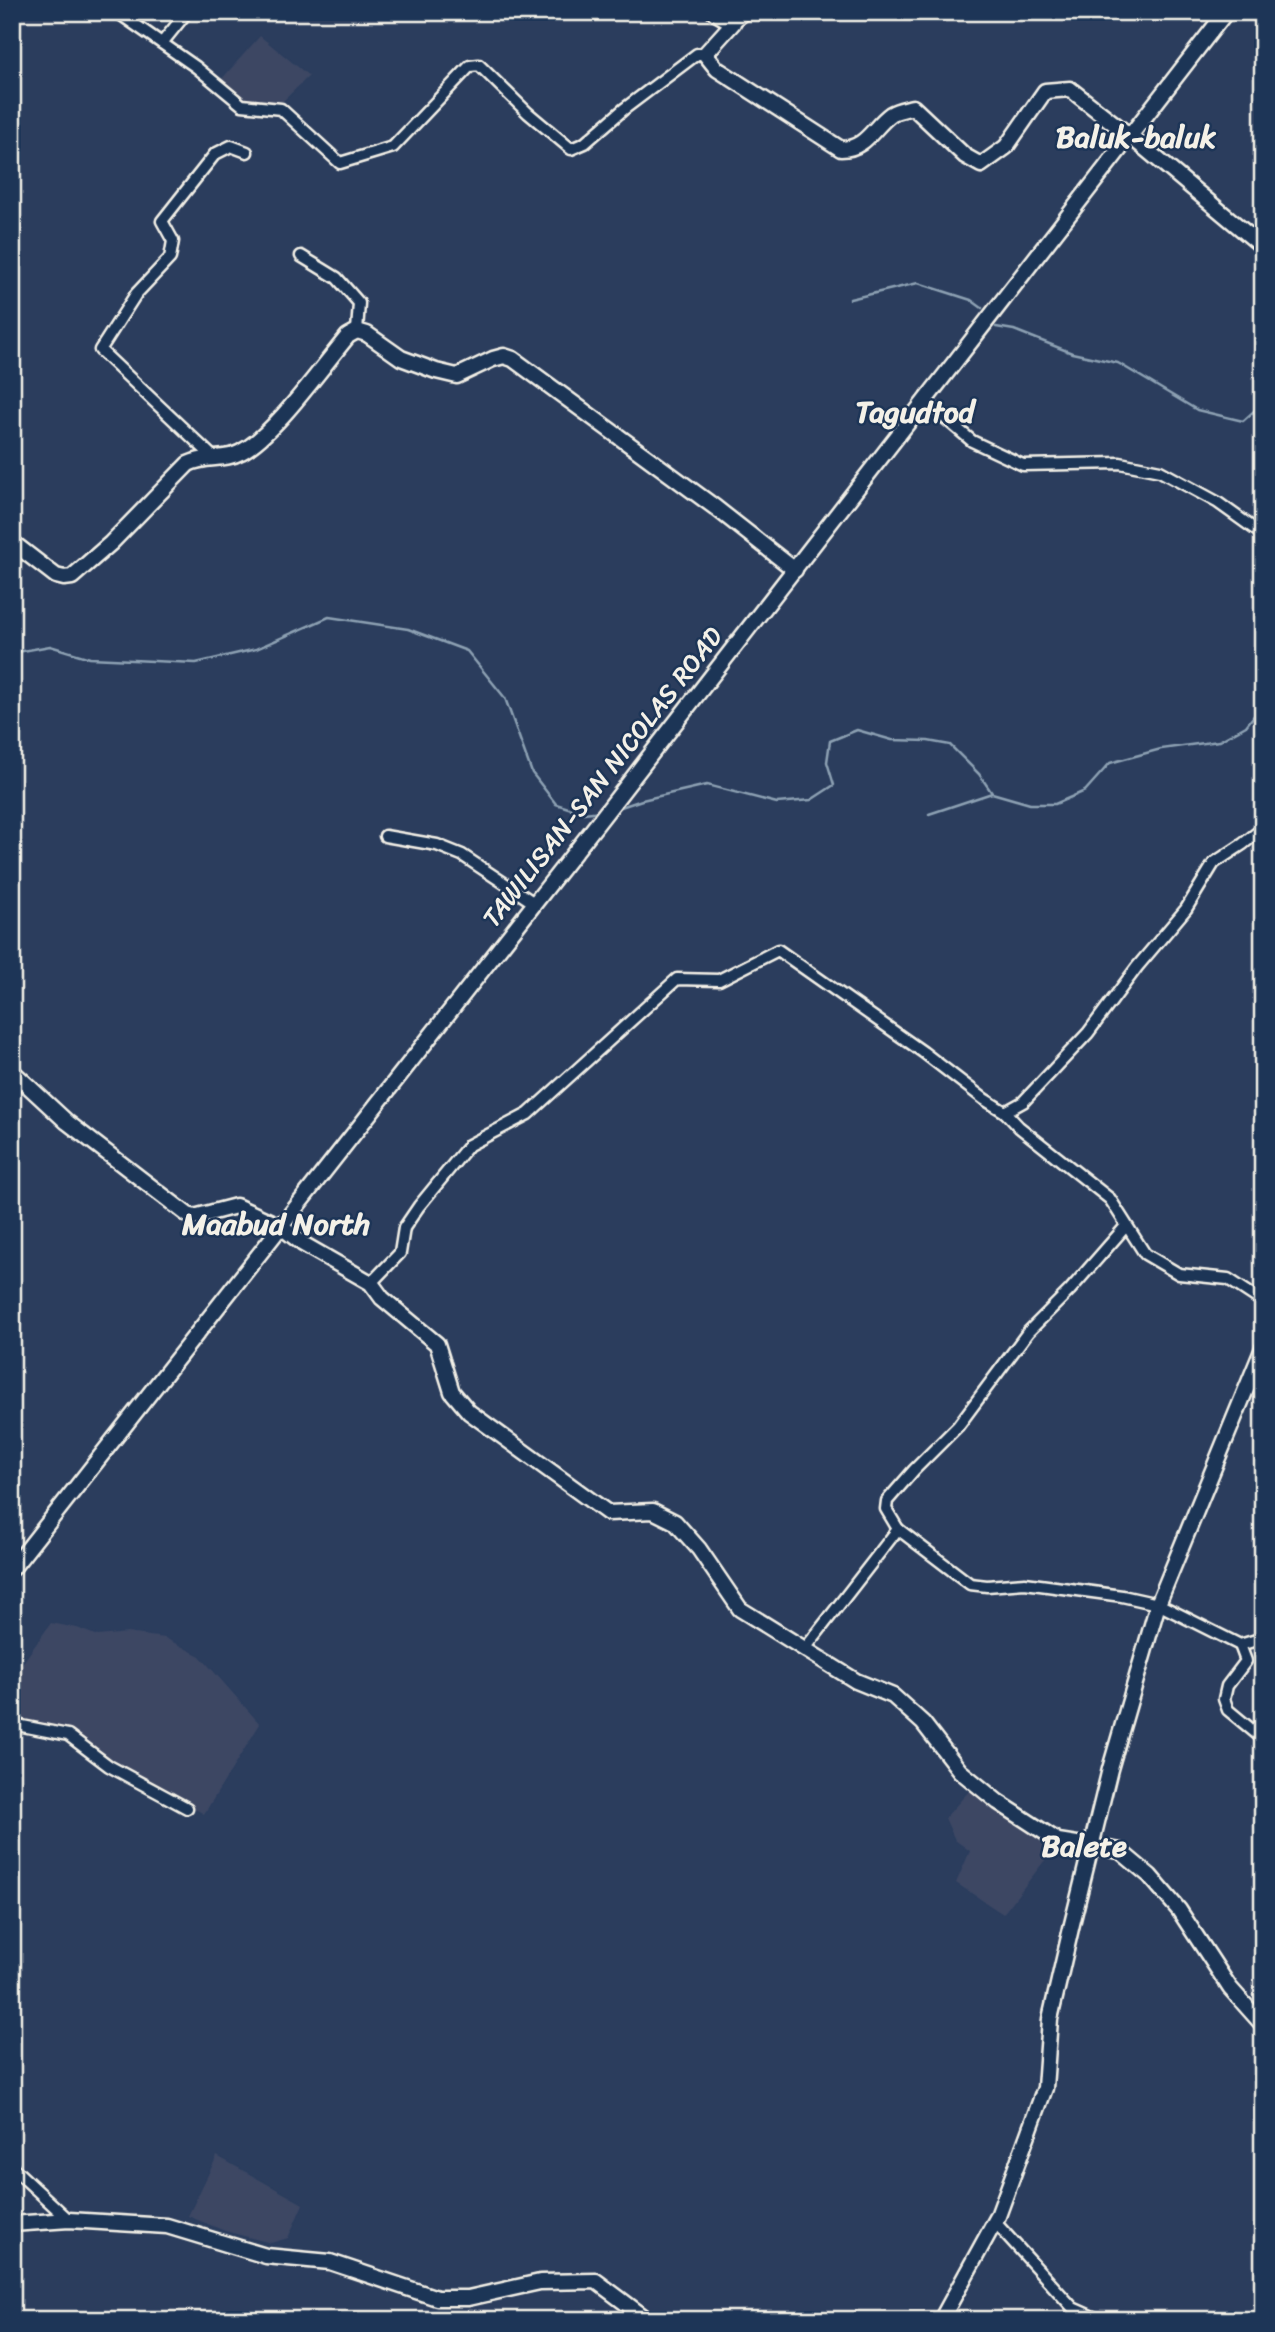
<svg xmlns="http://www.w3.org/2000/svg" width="1275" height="2332" viewBox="0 0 1275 2332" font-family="Sriracha,sans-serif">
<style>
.built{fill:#3c4764}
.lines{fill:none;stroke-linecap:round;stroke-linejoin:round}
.stream{stroke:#8da1b3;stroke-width:2.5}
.street-casing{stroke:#f4f1e8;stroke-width:15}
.secondary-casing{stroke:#f4f1e8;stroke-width:19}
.street{stroke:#1d3557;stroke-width:10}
.secondary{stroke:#1d3557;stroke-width:14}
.labels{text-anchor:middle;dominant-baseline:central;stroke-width:5;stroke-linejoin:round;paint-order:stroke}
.street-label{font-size:26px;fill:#f4f1e8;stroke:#1d3557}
.quarter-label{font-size:30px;font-weight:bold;fill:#f4f1e8;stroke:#1d3557}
</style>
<rect width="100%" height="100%" fill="#2b3d5d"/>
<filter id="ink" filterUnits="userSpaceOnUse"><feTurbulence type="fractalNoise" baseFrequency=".0143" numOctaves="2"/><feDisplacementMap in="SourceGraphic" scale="14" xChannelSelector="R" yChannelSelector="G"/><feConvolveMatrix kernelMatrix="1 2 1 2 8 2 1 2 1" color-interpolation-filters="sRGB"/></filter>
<g filter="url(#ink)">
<g class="built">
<path d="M260 36 309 76 280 104 242 103 219 82Z"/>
<path d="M51 1623 77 1628 98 1636 127 1633 165 1638 200 1656 260 1724 204 1814 120 1766 70 1733 12 1715V1678Z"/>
<path d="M970 1790 1056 1846 1003 1914 956 1883 970 1851 955 1840 945 1818Z"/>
<path d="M217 2156 303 2204 288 2238 271 2243 225 2231 188 2216Z"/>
</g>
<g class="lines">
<g class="stream">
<path d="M850 299 918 283 971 300 982 308"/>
<path d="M996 327 1014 330 1072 353 1118 363 1197 410 1243 421 1263 403"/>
<path d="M12 653 50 646 90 658 196 663 256 649 329 617 408 629 467 651 505 698 532 773 556 804 584 813 601 811"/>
<path d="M618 808 642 800 707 785 777 803 811 800 834 785 827 762 830 741 857 730 892 740 928 741 950 745 979 774 992 793 1030 804H1055L1085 791 1110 763 1161 749 1219 741 1246 726 1263 704"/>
<path d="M929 814 992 793"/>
</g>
<g class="street-casing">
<g id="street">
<path d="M117 12 196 67 242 105 281 109 340 163 393 147 470 66 479 65 528 113 571 149 585 143 624 109 697 54H705"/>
<path d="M733 23 748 12"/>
<path d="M162 43 187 12"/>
<path d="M301 256 337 278 359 303 357 331"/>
<path d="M926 402 972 441 1023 465 1120 463 1160 471 1217 502 1263 535"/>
<path d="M213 457 100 350 136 294 170 258 173 241 162 221 215 154 231 146 247 152"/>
<path d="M385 836 437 845 462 855 534 903"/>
<path d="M1005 1112 1019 1127 1110 1199 1145 1254 1179 1274 1228 1279 1263 1302"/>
<path d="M371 1283 400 1253 404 1228 419 1206 469 1145 528 1114 677 979 719 980 778 950 923 1052 984 1099 1005 1112 1023 1102 1088 1033 1137 967 1186 909 1214 863 1243 844 1263 828"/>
<path d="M898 1529 886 1509 887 1501 914 1470 958 1426 1028 1332 1070 1290 1126 1226"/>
<path d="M1240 1645 1246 1661 1227 1686 1224 1699 1228 1710 1263 1739"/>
<path d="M804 1650 898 1529 970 1584 987 1586 1025 1583 1122 1596 1158 1604 1240 1645 1263 1638"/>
<path d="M12 1724 68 1735 109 1766 187 1808"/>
<path d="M12 2167 69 2220"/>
<path d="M995 2222 1073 2308 1100 2320"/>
</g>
</g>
<g class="secondary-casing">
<g id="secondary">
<path d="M714 12 733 23 705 54 717 69 841 149C866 149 873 127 891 114 897 110 906 109 913 107L965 156 981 165 1006 147 1045 91 1070 89 1130 136 1263 247"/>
<path d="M12 542 56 576 64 578 72 577 111 543 188 464C205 455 225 461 241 452 275 434 321 368 348 336L357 331 367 334 401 358 436 371 457 376 493 359 504 356 513 359 716 508 795 570"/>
<path d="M12 1071 67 1122 188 1215 194 1217 236 1206 280 1226 303 1244 371 1283 382 1298 437 1344 452 1392 469 1412 608 1513 653 1511 675 1522 699 1549 740 1609 856 1681 893 1696 923 1723 960 1771 998 1802 1058 1841 1120 1851 1150 1876 1179 1910 1230 1988 1263 2025"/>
<path d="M12 1569 597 824 1226 12"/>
<path d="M12 2224 69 2220 167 2226 266 2256 330 2262 437 2298H468L540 2282 596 2281 648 2320"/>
<path d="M941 2320 998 2216 1045 2088 1050 2019 1072 1924 1110 1769 1158 1604 1263 1348"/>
</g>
</g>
<use href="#street" class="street"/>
<use href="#secondary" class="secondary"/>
</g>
</g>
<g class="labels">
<g class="street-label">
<text transform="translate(602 777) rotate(-52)">TAWILISAN-SAN NICOLAS ROAD</text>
</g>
<g class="quarter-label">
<text x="1136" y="137">Baluk-baluk</text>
<text x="915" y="412">Tagudtod</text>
<text x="276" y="1224">Maabud North</text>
<text x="1084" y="1846">Balete</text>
</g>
</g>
<rect width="1275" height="2332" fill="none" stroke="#1d3557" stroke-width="42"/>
<rect x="21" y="21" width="1233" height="2290" fill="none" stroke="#f4f1e8" stroke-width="2.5" filter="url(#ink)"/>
</svg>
